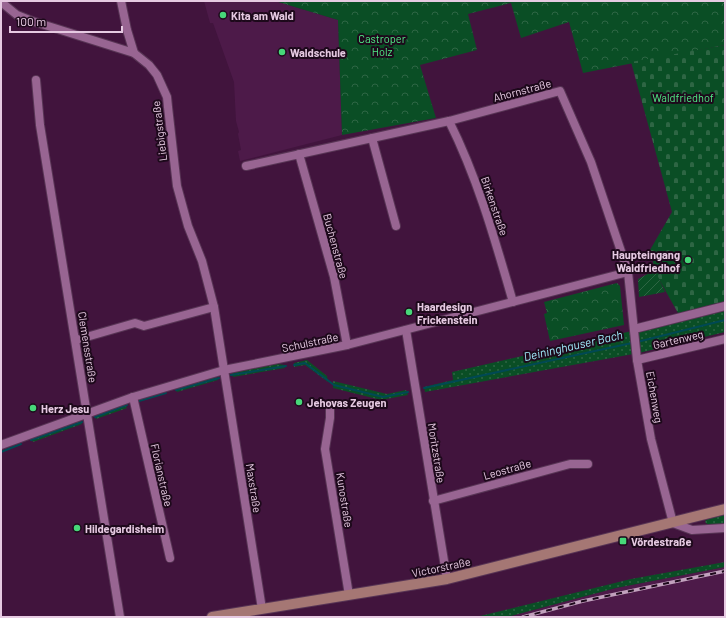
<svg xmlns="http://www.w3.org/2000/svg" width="726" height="618" viewBox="0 0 726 618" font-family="Barlow,sans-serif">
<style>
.built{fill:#4d1a49}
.grass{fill:url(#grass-dots)}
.forest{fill:url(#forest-crowns)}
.cemetery{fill:url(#cemetery-stones)}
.garden{fill:url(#garden-furrows)}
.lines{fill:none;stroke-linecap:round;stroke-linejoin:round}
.stream{stroke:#004954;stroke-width:2}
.street-casing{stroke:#583555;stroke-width:10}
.secondary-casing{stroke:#583555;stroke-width:12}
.street{stroke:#986592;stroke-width:8}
.secondary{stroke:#a57774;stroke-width:10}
.rail-casing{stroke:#c1a1bd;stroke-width:3.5}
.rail{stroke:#1d091b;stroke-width:2;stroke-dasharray:6;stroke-linecap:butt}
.poi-dot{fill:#47d779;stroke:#1d091b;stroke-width:1.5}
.labels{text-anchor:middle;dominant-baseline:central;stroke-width:4;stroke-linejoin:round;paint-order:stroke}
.poi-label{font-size:11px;font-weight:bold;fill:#e6cae2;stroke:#1d091b;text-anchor:start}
.park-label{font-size:11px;fill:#51ec86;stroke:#1d091b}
.street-label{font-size:11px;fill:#e6cae2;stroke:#1d091b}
.water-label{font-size:12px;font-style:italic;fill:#a1ecfb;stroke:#1d091b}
</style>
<defs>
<pattern id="grass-dots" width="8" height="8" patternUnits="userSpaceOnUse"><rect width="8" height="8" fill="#0a4e25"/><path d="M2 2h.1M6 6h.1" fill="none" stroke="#2e6644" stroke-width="1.8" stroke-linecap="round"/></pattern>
<pattern id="forest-crowns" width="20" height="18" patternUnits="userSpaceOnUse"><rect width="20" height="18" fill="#0a4e25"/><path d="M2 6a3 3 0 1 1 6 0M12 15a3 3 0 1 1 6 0" fill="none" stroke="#2e6644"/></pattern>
<pattern id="cemetery-stones" width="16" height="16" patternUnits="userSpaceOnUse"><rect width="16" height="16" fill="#0a4e25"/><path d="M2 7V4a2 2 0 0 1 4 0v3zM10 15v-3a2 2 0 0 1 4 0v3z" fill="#2e6644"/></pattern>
<pattern id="garden-furrows" width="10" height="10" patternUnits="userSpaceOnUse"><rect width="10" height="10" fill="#0a4e25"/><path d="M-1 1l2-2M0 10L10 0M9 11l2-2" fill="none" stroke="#2e6644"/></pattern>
</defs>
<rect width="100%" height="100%" fill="#41143d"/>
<g class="built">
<path d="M204 1H275L338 20 342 135 240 161 238 151 241 150 238 134 239 132 236 121 234 82 213 23H210Z"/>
<path d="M725 567V617H507L616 588Z"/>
</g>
<g class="grass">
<path d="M725 301V332L639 353 425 392 424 387 453 380 452 372 680 320 678 313Z"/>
<path d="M307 360 327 376 328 382 305 365 294 367V363Z"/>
<path d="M277 364 285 365V368L233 377 232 373Z"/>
<path d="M212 377 217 378 218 380 177 392 175 388Z"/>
<path d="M333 381 387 394 406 390 408 395 381 400 333 388Z"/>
<path d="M120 405H125L127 408 96 419 95 416Z"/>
<path d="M80 421 82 424 33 442 31 438Z"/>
<path d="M725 514V524L708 525 705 522 707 518Z"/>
<path d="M725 562V567L616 588 507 617H476L631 579Z"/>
</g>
<g class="forest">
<path d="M275 1H725V45L583 73 569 22 521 38 511 3 468 14 477 50 420 65 436 118 342 135 338 20Z"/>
<path d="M617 283 620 286 624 325 550 341 544 314 547 313 544 302Z"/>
</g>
<path class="cemetery" d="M725 45V301L678 313 656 274 650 250 672 212 631 62Z"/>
<path class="garden" d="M655 270 665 292 639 297 638 279Z"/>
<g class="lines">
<g class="stream">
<path d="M637 342 725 320"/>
<path d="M294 365 305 363 334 385 383 397 408 392"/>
<path d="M231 375 286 366"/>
<path d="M424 388 632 343"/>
<path d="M176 390 219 378"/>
<path d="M139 401 166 393"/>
<path d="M95 417 127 405"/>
<path d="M31 440 82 422"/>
<path d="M1 452 21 444"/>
</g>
<g class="street-casing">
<g id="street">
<path d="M121 1 127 30 134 53"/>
<path d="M1 2 17 15 32 21 134 53 149 65 157 75 167 97 168 107 177 186 188 226 202 261 214 307 262 609"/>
<path d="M36 80 40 125 120 617"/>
<path d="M449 121C478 179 495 240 513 302"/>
<path d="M372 138 396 226"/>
<path d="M299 154 334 277 347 345"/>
<path d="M246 166 449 121 560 91 591 162 628 272 637 360 651 439 673 523 692 530 725 528"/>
<path d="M634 329 725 306"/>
<path d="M406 330 447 579"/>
<path d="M76 340 135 323 144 326 214 307"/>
<path d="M637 360 725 339"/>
<path d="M133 397 170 558"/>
<path d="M330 407V418L325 449 349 595"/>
<path d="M1 445 133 397 224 370 347 345 628 272"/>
<path d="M433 501 570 464H588"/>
</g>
</g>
<g class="secondary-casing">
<path id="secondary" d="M212 617 447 579 725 509"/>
</g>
<use href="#street" class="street"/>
<use href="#secondary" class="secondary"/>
<g class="rail-casing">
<path id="rail" d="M523 617 583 601 725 571"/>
</g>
<use href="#rail" class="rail"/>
</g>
<g class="poi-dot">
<circle cx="223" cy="15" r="4"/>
<circle cx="282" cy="52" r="4"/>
<circle cx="688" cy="260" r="4"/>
<circle cx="409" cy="312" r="4"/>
<circle cx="299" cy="402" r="4"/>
<circle cx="33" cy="408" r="4"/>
<circle cx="77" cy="528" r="4"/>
<rect x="619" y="537" width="8" height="8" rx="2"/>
</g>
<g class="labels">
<g class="poi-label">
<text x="231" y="15">Kita am Wald</text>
<text x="290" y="52">Waldschule</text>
<text x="680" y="254" text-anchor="end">Haupteingang<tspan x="680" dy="13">Waldfriedhof</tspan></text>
<text x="417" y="306">Haardesign<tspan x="417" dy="13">Frickenstein</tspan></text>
<text x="307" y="402">Jehovas Zeugen</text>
<text x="41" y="408">Herz Jesu</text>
<text x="85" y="528">Hildegardisheim</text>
<text x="631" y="541">Vördestraße</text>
</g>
<g class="park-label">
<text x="382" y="38">Castroper<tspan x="382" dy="13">Holz</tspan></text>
<text x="683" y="97">Waldfriedhof</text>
</g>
<g class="street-label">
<text transform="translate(522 90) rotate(-15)">Ahornstraße</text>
<text transform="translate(159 131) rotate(-97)">Liebigstraße</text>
<text transform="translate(495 206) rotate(71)">Birkenstraße</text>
<text transform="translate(336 246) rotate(75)">Buchenstraße</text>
<text transform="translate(678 339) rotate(-13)">Gartenweg</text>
<text transform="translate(310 342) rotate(-12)">Schulstraße</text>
<text transform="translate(88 347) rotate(81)">Clemensstraße</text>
<text transform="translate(655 397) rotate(80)">Eichenweg</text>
<text transform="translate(437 453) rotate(81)">Moritzstraße</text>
<text transform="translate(507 469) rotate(-16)">Leostraße</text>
<text transform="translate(162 475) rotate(77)">Florianstraße</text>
<text transform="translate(254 488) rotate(81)">Maxstraße</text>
<text transform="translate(345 500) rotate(81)">Kunostraße</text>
<text transform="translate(441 567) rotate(-12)">Victorstraße</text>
</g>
<g class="water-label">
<text transform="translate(573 345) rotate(-13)">Deininghauser Bach</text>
</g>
</g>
<rect width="726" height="618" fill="none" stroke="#e6cae2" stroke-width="4"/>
<path d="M10 26v6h112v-6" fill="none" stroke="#e6cae2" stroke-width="2"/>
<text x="16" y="26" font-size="12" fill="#e6cae2" stroke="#1d091b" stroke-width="3" paint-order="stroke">100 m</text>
</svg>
